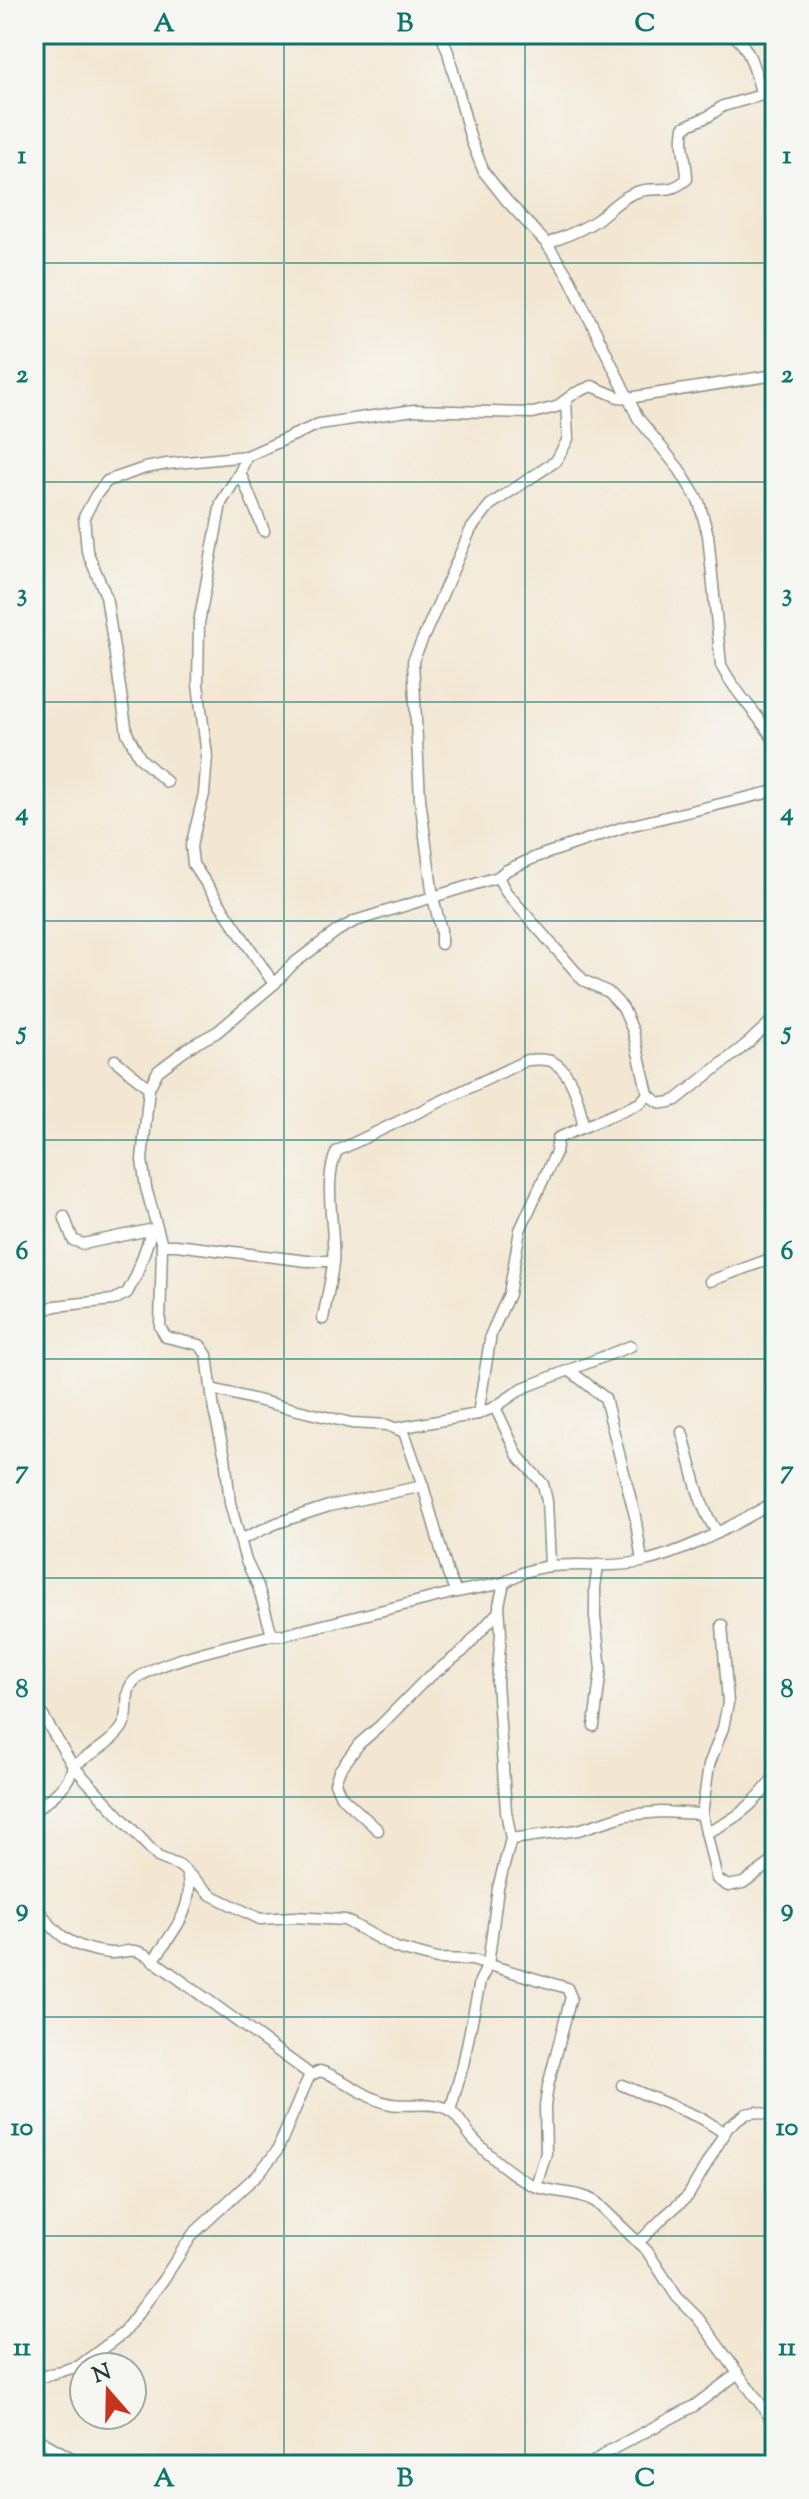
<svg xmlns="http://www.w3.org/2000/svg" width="809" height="2499" viewBox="0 0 809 2499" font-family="'Sorts Mill Goudy',serif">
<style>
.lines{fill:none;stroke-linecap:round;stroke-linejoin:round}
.minor-casing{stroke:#899284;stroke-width:13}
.minor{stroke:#fff;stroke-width:10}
.grid{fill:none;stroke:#0f766e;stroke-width:2;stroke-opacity:0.55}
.neatline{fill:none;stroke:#0f766e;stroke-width:3}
.grid-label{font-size:26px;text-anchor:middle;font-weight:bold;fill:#0f766e}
</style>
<rect width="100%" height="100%" fill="#f6f6f2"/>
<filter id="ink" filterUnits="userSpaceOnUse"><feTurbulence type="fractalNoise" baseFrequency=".0125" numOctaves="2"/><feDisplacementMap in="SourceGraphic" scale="16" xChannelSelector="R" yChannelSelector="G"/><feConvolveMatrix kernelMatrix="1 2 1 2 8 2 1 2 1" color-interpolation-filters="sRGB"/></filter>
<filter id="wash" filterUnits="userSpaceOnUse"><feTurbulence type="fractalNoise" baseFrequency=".006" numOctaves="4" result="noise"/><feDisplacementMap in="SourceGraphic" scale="32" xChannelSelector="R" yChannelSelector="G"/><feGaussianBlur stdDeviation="1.8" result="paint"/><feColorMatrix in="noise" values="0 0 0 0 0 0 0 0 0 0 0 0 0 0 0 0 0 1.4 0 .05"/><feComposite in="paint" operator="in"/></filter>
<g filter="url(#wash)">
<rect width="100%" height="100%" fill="#f3e7d3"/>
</g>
<g filter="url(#ink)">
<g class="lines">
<g class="minor-casing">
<g id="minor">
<path d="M441 34 448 52 471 140 484 172 507 201 547 244 570 279 638 418 679 469 699 502 708 535 721 665C735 694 759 714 775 742"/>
<path d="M547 244C564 236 584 230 598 219 612 208 622 196 640 191 658 186 669 195 687 179 687 161 680 147 684 127L709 116 723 106 762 95C755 73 751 46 731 34"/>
<path d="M247 456 240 472 221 503 199 623 198 684 207 756 204 794 191 846 193 864 274 984"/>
<path d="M240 472 264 531"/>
<path d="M167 782 140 758 127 733 106 596 87 551 84 517 96 495 107 481 145 468 167 464 247 456 319 424 414 410 533 413 556 407 575 393 592 386 618 397 628 398 775 375"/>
<path d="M441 944V930L433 897 420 799 413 661 471 529 490 505 556 461 568 439 566 402"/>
<path d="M115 1060 149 1088"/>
<path d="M648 1094C658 1104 663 1105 676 1100L748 1043 775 1018"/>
<path d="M64 1216 73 1240 83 1244 154 1229"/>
<path d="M162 1245H176L307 1261H333"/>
<path d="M710 1281 775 1257"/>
<path d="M37 1313 55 1306 113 1300 127 1293 136 1276 152 1230"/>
<path d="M323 1319C326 1301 331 1282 333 1263 336 1230 322 1181 337 1151L527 1060C535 1060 545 1058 553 1062 573 1073 580 1105 583 1125"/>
<path d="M569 1370 605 1398 635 1516 642 1561"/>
<path d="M212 1389 351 1423 387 1425 404 1432 423 1486 448 1574 456 1592"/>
<path d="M495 1407 518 1456 543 1484 547 1501 550 1565"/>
<path d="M478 1414 491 1334 509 1294 520 1230 556 1152 558 1138 640 1103 648 1094 633 1031 623 1008 608 992 583 980 506 892 498 877"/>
<path d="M398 1428 478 1414 495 1407 523 1388 631 1346"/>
<path d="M682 1432C692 1464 697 1506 718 1533"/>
<path d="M240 1540 277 1523 329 1506 423 1486"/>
<path d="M722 1625 728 1703 723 1728 709 1765 702 1814 717 1879 728 1886 743 1883 775 1860"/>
<path d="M272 1635 258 1586 246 1561 230 1503 225 1457 214 1410 207 1355 200 1345 166 1337 160 1327 162 1245 146 1188 142 1160 149 1088 158 1071 191 1046 217 1032 274 984 293 964 337 931 355 921 498 877 505 871 536 857 624 827 775 791"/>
<path d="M34 1701 73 1766 158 1857 180 1866 211 1895 260 1919 294 1917 345 1920 396 1948 437 1959 472 1960 567 1988 571 1997 548 2086 545 2106 546 2153 536 2186"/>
<path d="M594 1726 601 1669 595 1617V1588L598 1565"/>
<path d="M34 1811C51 1798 68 1788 73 1766 88 1756 120 1738 125 1721 130 1709 124 1696 131 1685 144 1662 244 1643 272 1635H283L456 1592 504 1583"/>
<path d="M378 1830 341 1796 335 1783 339 1771 359 1744 381 1725 424 1681 463 1651 499 1611"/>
<path d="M706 1833C737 1819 755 1804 775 1776"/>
<path d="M511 1839 578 1830 626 1815 661 1812 702 1814"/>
<path d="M34 1902C53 1934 72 1949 110 1953 126 1954 128 1946 146 1955L311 2075"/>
<path d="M153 1961C172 1933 196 1908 187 1873"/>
<path d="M622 2085 703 2119 723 2132"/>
<path d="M450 2111 463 2065 480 1981 488 1965 498 1888 511 1839 506 1811 497 1682 501 1634 499 1605 504 1583C545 1553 595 1572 641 1562 690 1551 732 1525 775 1502"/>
<path d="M638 2243 665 2216 688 2196 728 2127 746 2114 756 2112 775 2116"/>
<path d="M34 2379 79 2366 123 2333 163 2280 193 2234 259 2173 277 2151 308 2079 311 2075 320 2071C345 2078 364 2099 391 2104 409 2107 429 2101 446 2108 458 2114 465 2130 474 2140 491 2157 510 2174 532 2185 552 2194 576 2190 596 2202L647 2251 677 2297 698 2318 775 2424"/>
<path d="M34 2437 84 2465"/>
<path d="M590 2465 607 2452 694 2406 737 2374"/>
</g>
</g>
<use href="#minor" class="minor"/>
</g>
</g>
<path class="grid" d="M284 34V2465M525 34V2465M34 263H775M34 482H775M34 702H775M34 921H775M34 1140H775M34 1359H775M34 1578H775M34 1797H775M34 2017H775M34 2236H775"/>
<rect width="809" height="2499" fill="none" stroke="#f6f6f2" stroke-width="88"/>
<g transform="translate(108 2391) rotate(340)"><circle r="38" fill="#f6f6f2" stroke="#a0aca6" stroke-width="2"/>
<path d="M0-6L14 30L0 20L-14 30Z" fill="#c8321e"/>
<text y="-12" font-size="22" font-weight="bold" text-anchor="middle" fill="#1f3d34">N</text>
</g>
<rect x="44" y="44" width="721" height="2411" class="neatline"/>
<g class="grid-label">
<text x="164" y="31">A</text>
<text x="405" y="31">B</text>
<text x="645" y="31">C</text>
<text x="22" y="163">1</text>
<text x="787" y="163">1</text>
<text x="22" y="382">2</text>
<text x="787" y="382">2</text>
<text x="22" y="601">3</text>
<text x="787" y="601">3</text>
<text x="22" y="820">4</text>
<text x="787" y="820">4</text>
<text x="22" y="1039">5</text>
<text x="787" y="1039">5</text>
<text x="22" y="1259">6</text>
<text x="787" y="1259">6</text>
<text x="22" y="1478">7</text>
<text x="787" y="1478">7</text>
<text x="22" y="1697">8</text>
<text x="787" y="1697">8</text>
<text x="22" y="1916">9</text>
<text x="787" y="1916">9</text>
<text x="22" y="2135">10</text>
<text x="787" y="2135">10</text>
<text x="22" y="2355">11</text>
<text x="787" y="2355">11</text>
<text x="164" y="2486">A</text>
<text x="405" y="2486">B</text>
<text x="645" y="2486">C</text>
</g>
</svg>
